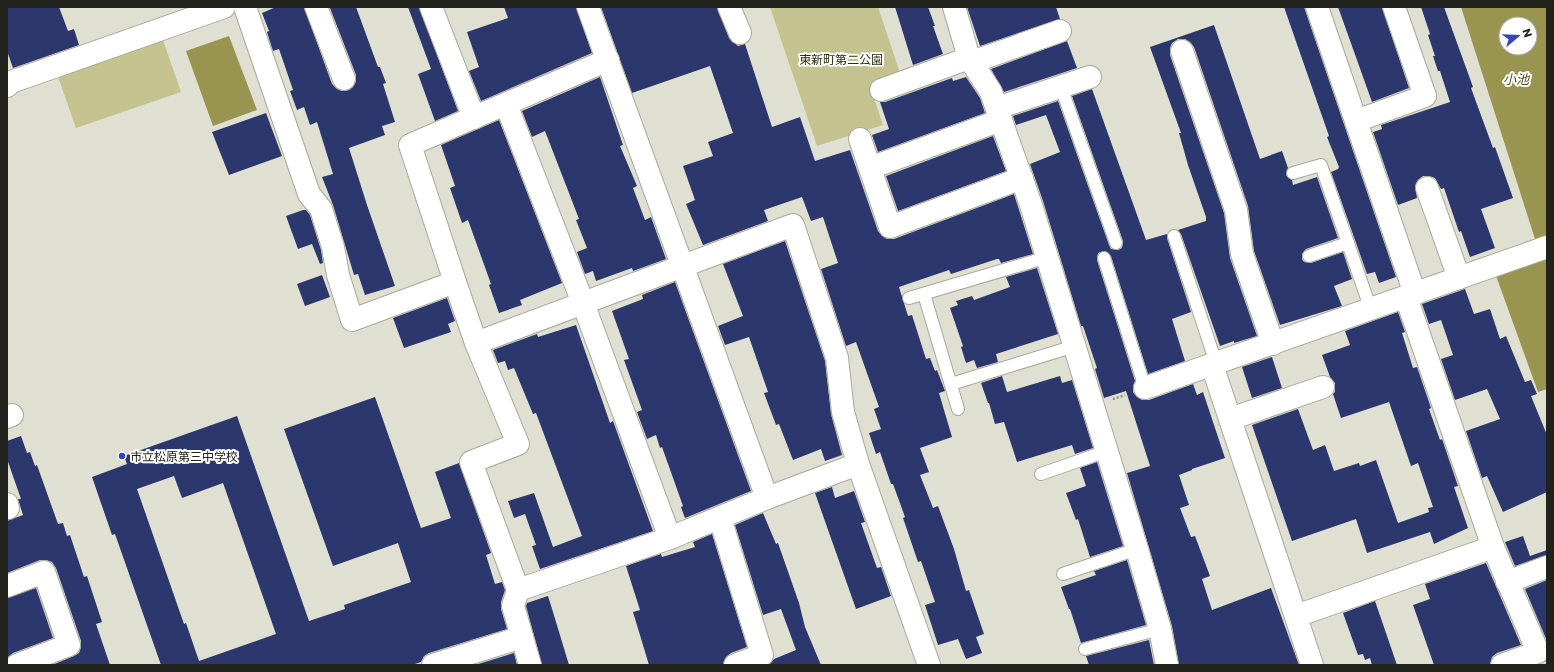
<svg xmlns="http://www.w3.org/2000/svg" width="1554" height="672" viewBox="0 0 1554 672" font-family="Poppins,'Noto Sans JP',sans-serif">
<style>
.green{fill:#c4c28e}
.water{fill:#999550;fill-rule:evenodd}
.building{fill:#2c386d;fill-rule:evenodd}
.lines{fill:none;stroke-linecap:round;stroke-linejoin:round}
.service-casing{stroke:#a8a89a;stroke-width:14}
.minor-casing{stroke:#a8a89a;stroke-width:24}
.path{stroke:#8e8e84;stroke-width:2.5;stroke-dasharray:2 2;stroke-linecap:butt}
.service{stroke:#fff;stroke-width:12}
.minor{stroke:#fff;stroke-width:22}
.poi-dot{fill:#3445b7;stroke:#fff;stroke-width:1.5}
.labels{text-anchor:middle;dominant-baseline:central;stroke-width:4;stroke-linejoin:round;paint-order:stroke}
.park-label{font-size:12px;fill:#2f2d0e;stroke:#fff}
.poi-label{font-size:12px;fill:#22221c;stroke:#fff;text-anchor:start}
.water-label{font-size:13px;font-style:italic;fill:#504d18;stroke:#fff}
</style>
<rect width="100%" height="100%" fill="#e0e0d2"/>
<g class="green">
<path d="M770 7H878L905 88 874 98 883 125 817 146Z"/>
<path d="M163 40 181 92 76 128 58 77Z"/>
</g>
<g class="water">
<path d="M1461 7H1547V235L1535 239ZM1506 24H1530V48H1506Z"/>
<path d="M229 36 257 110 213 126 186 51Z"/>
<path d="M1547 255V389L1538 392 1495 273Z"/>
</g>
<g class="building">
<path d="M7 7H59L68 31 74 29 79 45 13 68 7 51Z"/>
<path d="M276 7H304L332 84 337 89 342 91 349 90 353 87 356 81V75L330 8 356 7 378 67H380L386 83 383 84 395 122 382 126 385 135 349 148 367 205 395 286 365 295 358 274 354 275 333 205 322 177 333 174 317 122 310 125 304 107 297 110 290 91 293 90 279 49 273 51 267 32 269 31 262 13Z"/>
<path d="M408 7H419L458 111 435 121 418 74 431 69Z"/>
<path d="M504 7H576L592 53 481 101 469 71 479 67 467 32 508 18Z"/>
<path d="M601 7H717L729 38 738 46 745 44 772 127 800 117 815 161 850 150 878 231 882 236 887 239H894L1014 194 1033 254 1001 263 999 259H997L951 274 949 270 899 287 908 316 912 315 926 359 930 358 935 371 937 370 945 391 939 393 952 437 920 448 929 472 920 475 933 508 938 506 954 549 966 591 969 590 984 634 976 637 982 653 966 659 958 639 938 645 925 605 935 602 921 561 918 562 903 518 905 517 893 484H891L880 452 876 454 869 433 881 429 874 409 879 407 856 342 846 346 821 269 838 263 823 217 811 221 802 197 764 210 768 221 703 245 686 204 695 200 683 166 713 156 708 142 733 133 710 66 632 93Z"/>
<path d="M895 7H928L935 26H933L943 54 913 65Z"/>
<path d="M967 7H1056L1060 19 980 46Z"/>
<path d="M1284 7H1304L1396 277 1379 283 1375 272 1367 274 1331 172 1338 169 1339 167 1327 137 1329 136Z"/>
<path d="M1338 7H1382L1409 88 1372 102Z"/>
<path d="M1421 7H1444L1473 87 1471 88 1493 148 1495 147 1513 198 1481 209 1495 248 1470 257 1461 231 1459 232 1444 188 1441 189 1435 178 1429 176H1423L1418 180 1415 186 1417 198 1398 205 1373 132 1382 129 1381 125 1450 102 1440 71H1438L1433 56H1435L1428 35 1430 34Z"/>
<path d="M1214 25 1260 159 1282 151 1288 168 1286 175 1292 180 1293 185 1317 177 1338 238 1306 249 1302 254V259L1304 262 1311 263 1343 252 1352 279 1334 286 1342 306 1280 325 1254 251 1248 206 1194 47 1190 42 1185 39H1178L1172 43 1170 48V55L1224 213 1230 258 1257 336 1234 343V341L1220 346 1181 234 1178 230 1206 221V217L1188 165 1179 133H1181L1150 47Z"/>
<path d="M1067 41 1077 68 1004 92 991 69Z"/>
<path d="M600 77 623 145 620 146 637 186 633 188 645 220 651 217 666 259 633 271 632 268 596 281 593 271 585 274 577 252 587 248 576 220 579 219 545 131 532 137 522 111Z"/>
<path d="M966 77 980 98 985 113 878 152 872 135 889 129 880 102H885L952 78 953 81Z"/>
<path d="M1092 89 1146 240 1167 234V238L1191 312 1172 319 1185 361 1148 374 1111 256 1105 251 1098 253 1097 260 1135 381 1133 386V392L1137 397 1142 400H1149L1193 384 1197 395 1203 392 1225 458 1192 469V470L1179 475 1189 505 1180 508 1191 537 1195 536 1210 576 1202 579 1212 610 1271 588 1299 665H1179L1172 626 1127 473 1150 466 1126 391 1104 398 1095 369 1097 368 1083 326H1081L1043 201 1030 164 1060 152 1046 115 1016 125 1013 116 1058 101 1109 245 1111 249 1118 250 1122 248 1123 241 1072 96Z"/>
<path d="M266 113 282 156 229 175 212 132Z"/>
<path d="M499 120 562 283 520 300 522 305 499 313 489 285 491 284 468 220 462 223 450 188 455 186 441 145Z"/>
<path d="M993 136 1006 171 898 211 886 176Z"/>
<path d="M303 210H306L310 215 321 250 323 263 320 264 312 244 298 249 286 216Z"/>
<path d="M785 241 825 361 831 414 842 455 825 461 821 449 793 460 779 424 776 425 764 393 768 392 749 337 725 345 718 326 743 316 723 264Z"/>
<path d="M1037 268 1058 334 996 354 998 362 977 368 974 360 966 363 961 347 963 346 950 308 958 305 956 301 972 296 974 300 1010 287 1006 277Z"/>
<path d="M322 275 330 297 305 306 297 284Z"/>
<path d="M675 282 751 491 685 518 681 507 683 506 662 447 660 448 656 435 647 439 637 412 642 410 624 360 629 359 612 311 643 299 642 295Z"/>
<path d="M1465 289 1474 314 1490 309 1500 339 1506 336 1525 382 1531 380 1537 394 1531 396 1547 435V492L1503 512 1487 476 1482 478 1466 431 1500 419 1487 389 1455 400 1441 359 1453 355 1441 320 1429 324 1422 304Z"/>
<path d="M447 298 455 321 448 324 451 332 404 348 393 318Z"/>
<path d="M1398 312 1405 332 1402 333 1413 368 1417 367 1431 408 1429 409 1440 440 1442 439 1458 486 1454 487 1468 528 1434 544 1430 532 1367 553 1356 519 1292 541 1252 425 1298 409 1313 450 1325 445 1334 471 1359 463 1360 466 1376 460 1398 523 1429 512 1428 508 1433 507 1418 463 1411 466 1389 402 1341 418 1333 394 1335 392V383L1330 377 1322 355 1350 345 1345 331Z"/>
<path d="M576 325 610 423 613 421 653 531 540 569 532 546 536 545 525 514 514 518 508 501 534 493 553 547 582 536 536 413 533 414 514 368 508 370 505 361 498 363 493 350 537 334 538 337Z"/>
<path d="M1272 357 1282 388 1252 398 1242 367Z"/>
<path d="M1002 376 1007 392 1060 376 1062 383 1072 380 1093 448 1075 454 1072 445 1017 462 1004 422 995 424 989 403H988L981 383Z"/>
<path d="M375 397 421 528 451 518 435 472 459 463 491 553 486 555 495 584 502 582 505 590 501 602V609L507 629 429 653 424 656 421 662 412 665H161L115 534 112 535 92 477 127 464 124 456 237 416 309 621 345 609 344 605 411 582 398 543 333 566 284 429ZM174 476 182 498 223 483 276 634 199 661 186 623 184 624 137 489Z"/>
<path d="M21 436 27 453 30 452 35 466 37 465 58 524 63 523 67 536 70 535 84 577 87 576 102 622 96 624 110 665H52L74 656 79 653 81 647V641L56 568 52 562 46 560H40L7 573V521L23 515 18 499H21L7 459V441Z"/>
<path d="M1097 462 1123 546 1090 557 1078 519 1076 520 1066 493 1086 486 1080 468Z"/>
<path d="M832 487 835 498 854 491 865 522 861 523 877 568 881 567 891 596 856 609 815 493Z"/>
<path d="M763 513 776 544 778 543 799 603 805 627 821 665H769L774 659 796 650 781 609 763 615 735 525Z"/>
<path d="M712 534 747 647 731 653 726 657 723 665H649L633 612 640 610 626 566 661 554 662 557 695 547 693 542Z"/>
<path d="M1523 536 1530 556 1547 550V555L1515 566 1505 542Z"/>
<path d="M1127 560 1146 625 1081 643 1070 609H1069L1061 587 1096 575 1094 571Z"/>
<path d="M1486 563 1521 645 1497 653 1492 657 1490 665H1434L1413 605 1430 599 1425 584Z"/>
<path d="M1547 580V641L1525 589Z"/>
<path d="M36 588 53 638 13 653 7 658V598Z"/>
<path d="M548 596 553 612 569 665H542L526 606 527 603Z"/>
<path d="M1375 601 1397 665H1372L1370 658 1365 660 1363 654 1358 655 1343 613Z"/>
<path d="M1149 640 1154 665H1089L1086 656Z"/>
<path d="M514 653 517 665H475Z"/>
</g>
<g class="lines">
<g class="service-casing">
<g id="service">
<path d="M1061 87 1116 243"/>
<path d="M1293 173 1321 165 1371 310"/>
<path d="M1174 236 1216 363"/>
<path d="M1309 256 1348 243"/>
<path d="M1104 258 1145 388"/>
<path d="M924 294 958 409"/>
<path d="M909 298 1048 257"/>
<path d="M951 384 1075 346"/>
<path d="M1041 474 1107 451"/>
<path d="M1063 574 1137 549"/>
<path d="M1085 649 1160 629"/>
</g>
</g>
<g class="minor-casing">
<g id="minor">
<path d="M245 7 309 194 321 209 333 247 338 275 352 320 455 282"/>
<path d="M316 7 344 79"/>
<path d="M431 7 474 118"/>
<path d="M588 7 767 498"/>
<path d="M729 7 740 33"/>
<path d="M954 7 969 58 991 92 1031 205 1137 549 1160 629 1167 665"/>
<path d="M1317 7 1415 294"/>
<path d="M1182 51 1236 210 1242 254 1273 344"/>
<path d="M972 62 1060 31"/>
<path d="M7 86 11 82 224 7"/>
<path d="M881 90 969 58"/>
<path d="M506 104 583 303 670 538"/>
<path d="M997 108 1090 77"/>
<path d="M1356 121 1425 96 1394 7"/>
<path d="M860 139 890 227 1022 178"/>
<path d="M870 168 1001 120"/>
<path d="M1427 188 1459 278"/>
<path d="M1406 297 1493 547 1538 652 1502 665"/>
<path d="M476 343 793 225 837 358 843 412 858 464 929 665"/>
<path d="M1212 365 1312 665"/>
<path d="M1145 388 1547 247"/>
<path d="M7 417 12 415"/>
<path d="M1230 419 1323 387"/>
<path d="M7 504 8 508H7"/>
<path d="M720 518 762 655 735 665"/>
<path d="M1507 582 1547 567"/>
<path d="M7 586 44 572 69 645 17 665"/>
<path d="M518 590 471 462 518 444 476 343 455 282 410 145 608 60"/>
<path d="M1296 616 1493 547"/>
<path d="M522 637 530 665"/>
<path d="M433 665 522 637 513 606 518 590 670 538 767 498 858 464"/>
</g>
</g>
<path class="path" d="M1113 399 1125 395"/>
<use href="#service" class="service"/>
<use href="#minor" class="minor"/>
</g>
<circle class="poi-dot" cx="122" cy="456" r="4"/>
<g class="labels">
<g class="park-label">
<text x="841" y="59">東新町第二公園</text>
</g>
<g class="poi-label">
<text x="130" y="456">市立松原第三中学校</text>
</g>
<g class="water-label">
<text x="1516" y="79">小池</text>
</g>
</g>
<rect width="1554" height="672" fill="none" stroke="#22221c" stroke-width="16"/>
<g transform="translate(1518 36) rotate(71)"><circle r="19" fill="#ffffff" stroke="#a7a7a4"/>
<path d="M0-3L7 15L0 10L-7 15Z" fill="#3445b7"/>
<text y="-6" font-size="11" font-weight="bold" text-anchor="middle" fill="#22221c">N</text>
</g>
</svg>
